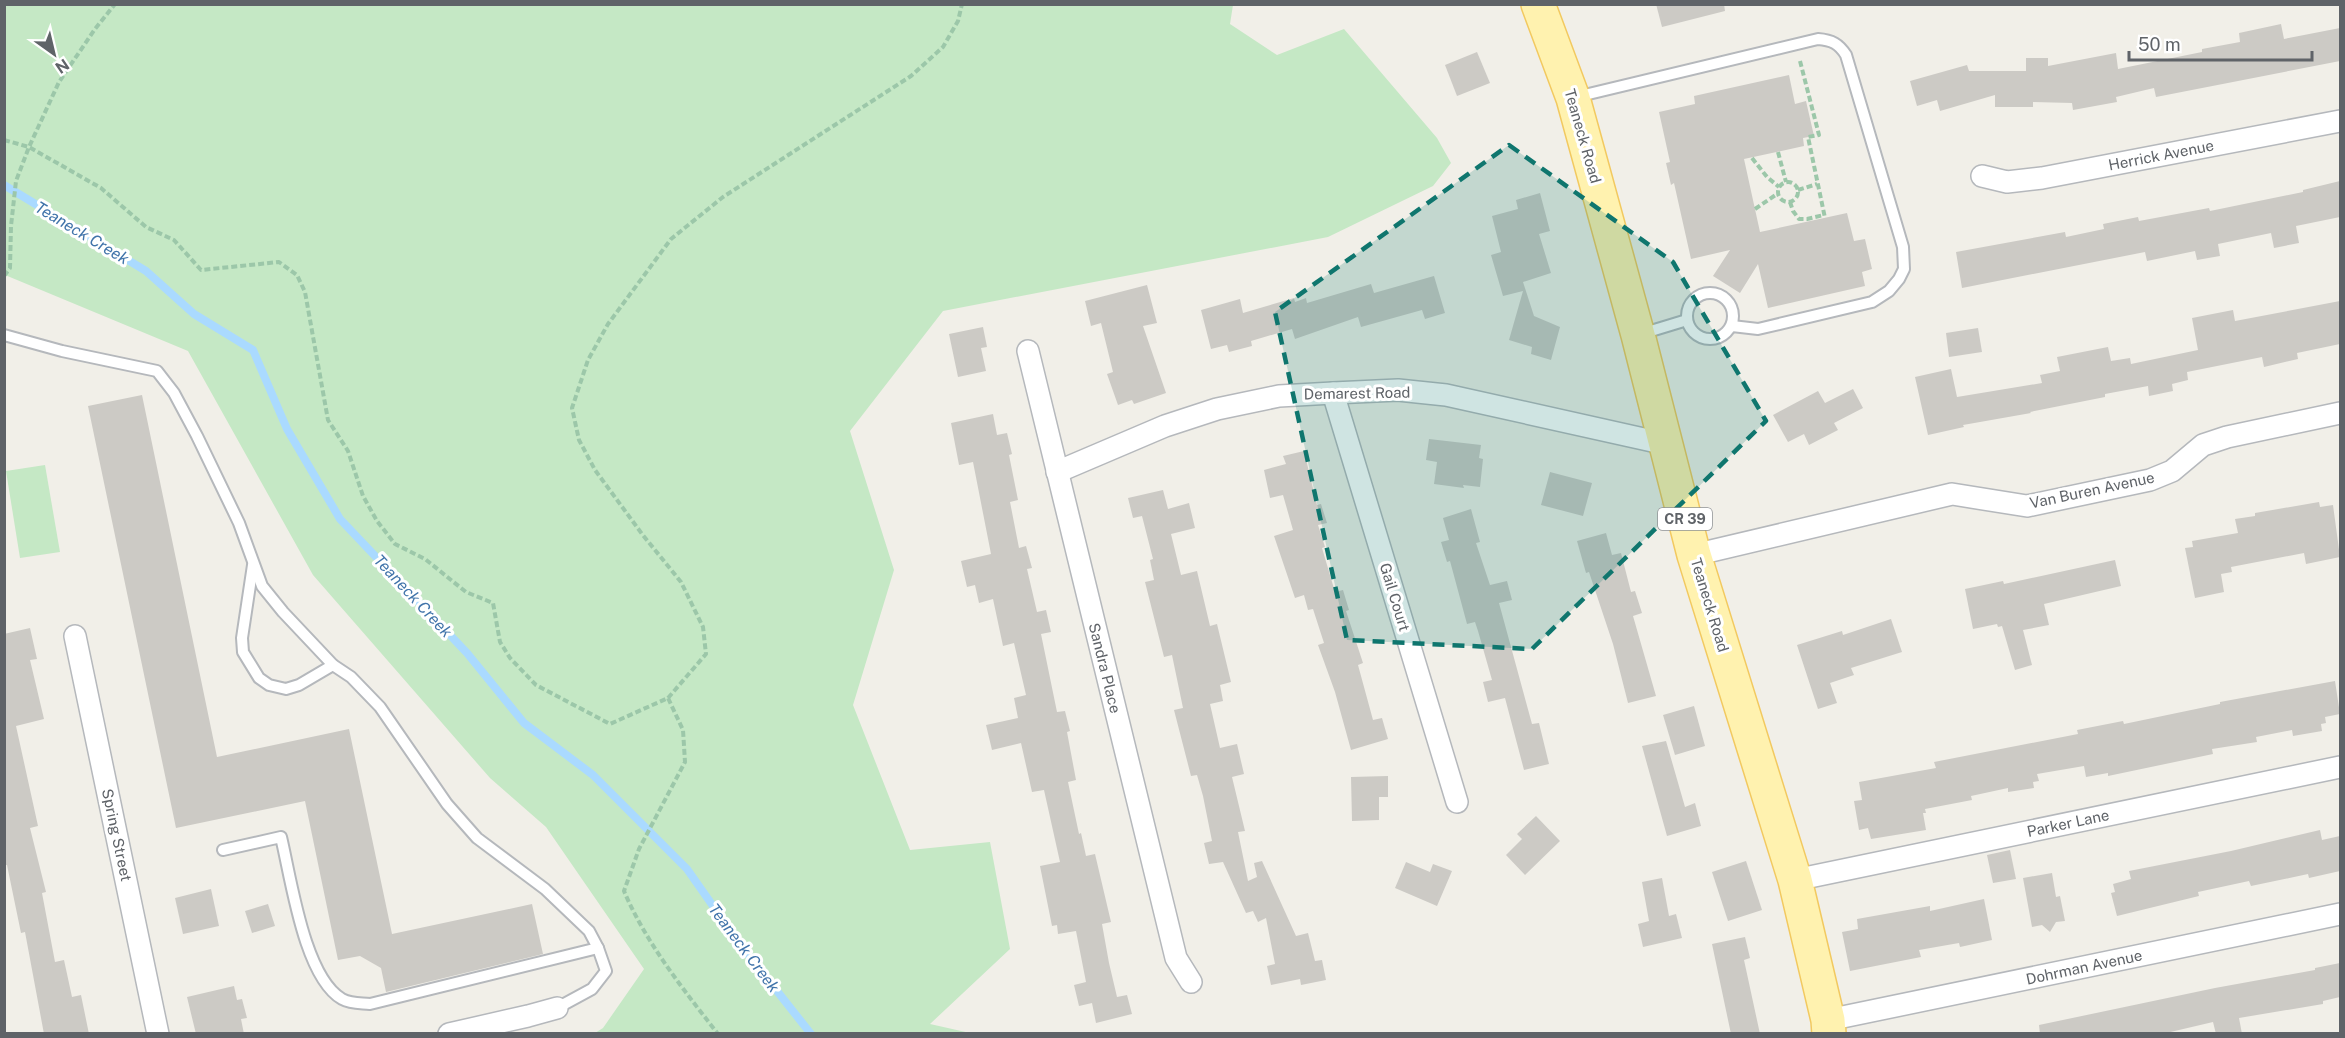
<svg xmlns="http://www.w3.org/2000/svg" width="2345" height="1038" viewBox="0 0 2345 1038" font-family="'Public Sans',sans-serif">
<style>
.green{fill:#c5e8c5}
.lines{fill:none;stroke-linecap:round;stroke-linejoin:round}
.stream{stroke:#aadaff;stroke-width:8}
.building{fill:#cccac5}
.lane-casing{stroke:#b5b8bc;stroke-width:14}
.street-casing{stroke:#b5b8bc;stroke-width:24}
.primary-casing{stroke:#f2c960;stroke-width:36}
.path{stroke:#9cc7a9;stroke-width:4;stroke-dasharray:6 3;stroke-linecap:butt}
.lane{stroke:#fff;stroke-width:10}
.street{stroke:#fff;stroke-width:21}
.primary{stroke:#fff2af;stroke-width:33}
.marked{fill:#0f766e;fill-opacity:0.2;stroke:#0f766e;stroke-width:4.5;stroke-dasharray:12 8;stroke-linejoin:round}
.labels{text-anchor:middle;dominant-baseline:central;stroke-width:6;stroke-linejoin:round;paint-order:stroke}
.shield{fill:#fff;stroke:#8f9295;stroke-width:1.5}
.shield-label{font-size:14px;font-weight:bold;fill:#5f6368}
.street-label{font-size:15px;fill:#5f6368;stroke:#fff}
.water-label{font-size:16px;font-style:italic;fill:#4174aa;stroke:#fff}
</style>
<rect width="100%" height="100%" fill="#f1efe8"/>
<g class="green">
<path d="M4 5H1233L1230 24 1277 55 1344 29 1437 138 1451 163 1433 186 1328 237 943 311 850 431 894 570 853 705 910 850 990 842 1010 949 930 1024 970 1033H595L603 1028 644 969 546 827 490 778 313 575 188 351 5 275Z"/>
<path d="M45 465 60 552 20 558 6 471Z"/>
</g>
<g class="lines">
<path class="stream" d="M4 185 146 271 194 314 253 350 287 429 340 519 467 653 524 723 593 775 687 869 739 943 811 1034"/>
</g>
<g class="building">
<path d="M1656 4H1724L1725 11 1662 27Z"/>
<path d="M2281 24 2284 39 2340 28V61L2156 97 2154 88 2116 97 2117 102 2073 110 2072 103 2033 102V107H1995V95L1940 111 1937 100 1917 106 1910 81 1967 65 1969 71H2026V58H2048V66L2116 53 2118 69 2202 52V49L2240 42 2239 33Z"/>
<path d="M1477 52 1490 83 1457 96 1445 65Z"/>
<path d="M1789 75 1795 104 1806 101 1814 136 1803 138 1804 146 1744 159 1760 232 1847 213 1854 241 1865 239 1872 269 1862 272 1865 286 1768 308 1758 264 1740 293 1713 276 1730 250 1691 259 1674 183 1671 185 1666 163 1670 162 1659 112 1695 104 1694 96Z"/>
<path d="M2340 181V217L2296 226 2299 243 2274 248 2271 233 2218 244 2220 256 2197 260 2195 251 2147 261 2145 252 1962 288 1956 252 2065 232 2066 237 2104 229 2103 224 2138 217 2139 221 2209 208 2210 211 2303 192V190Z"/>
<path d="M1540 193 1550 231 1539 234 1551 273 1523 282 1534 316 1560 327 1551 360 1531 354 1532 347 1509 340 1523 291 1503 296 1491 255 1501 252 1492 216 1518 209 1516 200Z"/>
<path d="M1434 276 1445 313 1425 319 1422 310 1361 327 1358 317 1295 339 1292 329 1251 341 1252 346 1229 352 1227 345 1211 349 1201 310 1240 299 1243 313 1294 298 1295 302 1306 298 1307 303 1371 284 1374 293Z"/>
<path d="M1147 285 1157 323 1143 326 1166 393 1134 404 1132 400 1118 405 1107 374 1113 372 1101 323 1091 326 1085 301Z"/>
<path d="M2340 301V344L2297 353 2298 359 2264 367 2262 357 2187 372 2188 380 2172 384 2173 391 2149 396 2148 386 2105 394V397L2030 412 2031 413 1963 425 1964 427 1928 435 1915 377 1951 369 1957 397 2042 383 2040 375 2060 371 2057 357 2108 347 2111 361 2130 358 2131 364 2198 350 2192 318 2233 310 2235 321Z"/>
<path d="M983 327 987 347 981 348 986 371 958 377 949 334Z"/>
<path d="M1978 328 1982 352 1949 357 1946 333Z"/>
<path d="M1853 389 1863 408 1834 423 1838 430 1809 445 1804 434 1788 442 1773 415 1818 391 1825 403Z"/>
<path d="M142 395 217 757 349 729 392 934 532 904 543 954 386 992 381 968 360 956 338 960 305 801 176 828 88 406Z"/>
<path d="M993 414 997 435 1007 433 1012 454 1009 455 1018 500 1010 502 1019 548 1026 546 1032 568 1027 569 1037 612 1046 610 1051 632 1041 634 1057 712 1065 711 1070 731 1067 732 1076 780 1068 782 1079 834 1081 833 1086 856 1095 854 1111 922 1102 924 1109 963 1117 997 1127 995 1132 1014 1096 1023 1092 1003 1079 1006 1074 985 1086 982 1076 931 1058 934 1057 925 1052 926 1040 866 1060 862 1044 790 1032 792 1021 743 992 750 986 725 1018 718 1014 698 1026 695 1014 643 1003 646 993 599 979 603 975 585 967 587 961 561 991 554 973 462 959 465 951 423Z"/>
<path d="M1429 439 1481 445 1479 458 1483 459 1480 487 1463 485 1464 488 1434 484 1437 462 1426 460Z"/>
<path d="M1304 451 1317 505 1321 504 1327 523 1318 525 1325 547 1322 548 1335 592 1343 590 1349 610 1346 611 1363 663 1358 665 1373 720 1382 718 1388 739 1351 750 1335 692 1318 645 1324 643 1313 609 1308 610 1304 595 1295 598 1274 536 1293 530 1283 495 1270 498 1264 470 1286 464 1283 456Z"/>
<path d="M1550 472 1592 483 1583 516 1541 505Z"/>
<path d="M1163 490 1168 509 1189 503 1195 528 1171 534 1181 575 1197 571 1210 626 1217 624 1231 682 1220 685 1223 701 1210 704 1220 748 1237 744 1244 774 1232 777 1245 831 1238 832 1248 881 1257 877 1254 863 1262 861 1296 936 1308 933 1315 961 1322 960 1326 980 1301 985 1300 979 1271 985 1267 966 1275 964 1266 918 1258 922 1253 911 1246 913 1223 862 1209 864 1204 843 1212 841 1203 796 1197 775 1191 776 1174 710 1183 708 1172 655 1164 657 1145 582 1154 580 1150 560 1153 559 1142 516 1133 518 1128 498Z"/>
<path d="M2319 502 2320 507 2333 505 2340 557 2306 564 2304 553 2231 567 2232 572 2221 574 2224 592 2195 598 2185 548 2193 547 2192 541 2238 533 2235 519 2255 516V513Z"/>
<path d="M1471 509 1480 542 1476 543 1490 585 1507 581 1512 600 1499 603 1532 724 1539 723 1549 764 1524 770 1505 698 1488 702 1483 682 1492 680 1478 631 1475 622 1467 624 1450 561 1447 562 1441 542 1449 540 1443 518Z"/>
<path d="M1606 533 1612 555 1621 553 1631 592 1635 591 1642 613 1633 616 1656 696 1628 703 1613 644 1589 572 1586 573 1577 541Z"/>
<path d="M2115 560 2121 586 2044 604 2049 625 2023 630 2032 665 2015 670 2002 626 1998 627 1997 624 1973 629 1965 589 2003 581 2004 584Z"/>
<path d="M1891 619 1902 652 1851 668 1854 675 1830 683 1837 703 1818 709 1797 645 1842 631 1843 635Z"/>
<path d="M30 628 37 659 30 660 44 719 16 726 38 826 30 828 46 892 42 893 55 962 64 960 72 997 81 995 89 1034H44L25 932 21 933 7 865H4V634Z"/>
<path d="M2335 681 2340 714 2325 717 2326 723 2321 724 2322 731 2293 736 2292 730 2256 737 2257 742 2212 749 2213 754 2108 776V773L2086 777 2084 766 2037 774 2039 781 2033 782 2034 788 2008 792V788L1971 796 1972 800 1925 809 1926 813H1923L1926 830 1871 839 1868 828 1859 830 1854 801 1862 800 1859 782 1936 768 1934 762 2078 734 2077 730 2123 721 2124 724 2220 704V702Z"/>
<path d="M1694 706 1705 746 1675 755 1663 715Z"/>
<path d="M1666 741 1685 807 1695 803 1701 826 1667 836 1642 746Z"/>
<path d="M1388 776V797H1379V820L1352 821 1351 777Z"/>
<path d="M1536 816 1560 841 1525 875 1506 855 1522 839 1517 834Z"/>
<path d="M2320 830 2322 840 2340 836V871L2309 878 2308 874 2251 886 2249 881 2198 892 2199 896 2117 916 2111 893 2115 892 2113 884 2131 879 2129 871 2231 851Z"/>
<path d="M2010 850 2016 879 1993 883 1987 855Z"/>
<path d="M1746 861 1762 910 1728 921 1712 872Z"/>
<path d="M1406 862 1430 872 1433 864 1452 871 1437 906 1395 888Z"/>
<path d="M2052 873 2056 897 2060 896 2065 921 2056 922 2050 932 2042 925 2032 927 2023 878Z"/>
<path d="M1662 878 1669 916 1676 914 1682 938 1643 947 1638 924 1649 921 1642 882Z"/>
<path d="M211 889 219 926 183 934 175 898Z"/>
<path d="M1984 899 1992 940 1960 947 1959 943 1919 950 1921 957 1850 971 1842 932 1858 929 1857 919 1930 906V911Z"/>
<path d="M268 904 275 926 252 933 245 911Z"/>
<path d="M1745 937 1750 958 1744 960 1760 1034H1731L1712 944Z"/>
<path d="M2340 963V997L2323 1001V1004L2239 1018 2242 1034H2216L2213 1022 2162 1034H2040L2039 1025 2215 988 2315 970V968Z"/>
<path d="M234 986 237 1000 242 999 247 1018 241 1019 244 1034H196L187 997Z"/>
</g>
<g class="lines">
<g class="lane-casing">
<g id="lane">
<path d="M1576 97 1818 39C1832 40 1839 44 1846 55L1903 247 1904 269 1899 279 1889 291 1872 302 1758 329 1732 326"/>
<circle cx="1710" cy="316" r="23"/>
<path d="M1641 334 1687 320"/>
<path d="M4 335 62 351 157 371 174 393 197 436 239 523 262 586 283 612 333 665 351 677 380 707 447 804 477 838 545 889 589 931 598 948 606 971 592 989 557 1008"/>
<path d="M253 565 242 638 243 652 259 678 269 685 286 689 299 685 333 665"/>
<path d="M223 850 281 837C291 878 304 977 342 999 351 1004 360 1003 370 1004L598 948"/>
</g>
</g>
<g class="street-casing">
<g id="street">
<path d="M1982 176 2007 182 2042 178 2340 121"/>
<path d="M1028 351 1176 958 1191 982"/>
<path d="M1333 393 1457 802"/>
<path d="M1057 472 1165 426 1217 409 1279 396 1333 393 1398 390 1446 395 1666 444"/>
<path d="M1694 555 1952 494 2027 506 2150 480 2172 471 2203 445 2227 437 2340 413"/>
<path d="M75 636 158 1034"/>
<path d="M1795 880 2340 767"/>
<path d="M1828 1020 2340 914"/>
<path d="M449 1034 528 1016 557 1008"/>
</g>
</g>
<g class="primary-casing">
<path id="primary" d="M1538 4 1573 98 1638 335 1694 555 1795 880 1828 1020 1829 1034"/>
</g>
<g class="path">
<path d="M1800 61 1819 135 1808 137 1825 218"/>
<path d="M4 140 29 147 101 188 146 227 174 240 201 270 279 262 297 275 305 292 328 420 348 451 363 496 377 521 395 544 425 559 466 592 493 603 500 642 510 658 536 685 610 724 668 698 683 730 685 762 639 849 624 891C646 943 683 989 718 1034"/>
<path d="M1778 152 1786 182"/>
<path d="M1752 158 1767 177 1779 187"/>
<circle cx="1788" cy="192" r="10"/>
<path d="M1798 190 1817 184"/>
<path d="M1790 202 1793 211 1799 219H1807L1824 215"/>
<path d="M1755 209 1777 194"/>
<path d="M4 276 10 268 11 226 16 181 29 147 59 82 95 29 115 4"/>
<path d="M668 698 706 654 703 627 681 582 642 534 595 470 579 440 572 408 588 360 608 324 671 239 723 197 911 76 943 47 958 21 962 4"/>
</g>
<use href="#lane" class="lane"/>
<use href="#street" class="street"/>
<use href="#primary" class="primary"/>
</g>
<path class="marked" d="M1509 145 1673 262 1766 421 1532 649 1347 640 1275 312Z"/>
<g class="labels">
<rect class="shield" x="1658" y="508" width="54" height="22" rx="4.5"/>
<g class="shield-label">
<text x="1685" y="519">CR 39</text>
</g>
<g class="street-label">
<text transform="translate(1583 136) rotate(74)">Teaneck Road</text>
<text transform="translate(2161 155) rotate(-11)">Herrick Avenue</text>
<text transform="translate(1357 393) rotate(-1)">Demarest Road</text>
<text transform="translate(2092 490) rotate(-12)">Van Buren Avenue</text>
<text transform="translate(1395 597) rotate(73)">Gail Court</text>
<text transform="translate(1710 605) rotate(73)">Teaneck Road</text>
<text transform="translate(1105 668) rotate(76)">Sandra Place</text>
<text transform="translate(2068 823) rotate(-12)">Parker Lane</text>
<text transform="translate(117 835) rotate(78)">Spring Street</text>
<text transform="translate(2084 967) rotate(-12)">Dohrman Avenue</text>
</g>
<g class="water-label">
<text transform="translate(82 233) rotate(31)">Teaneck Creek</text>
<text transform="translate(413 596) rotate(47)">Teaneck Creek</text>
<text transform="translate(744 948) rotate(53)">Teaneck Creek</text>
</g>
</g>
<rect width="2345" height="1038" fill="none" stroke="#5f6368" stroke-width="12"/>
<g transform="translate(54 54) rotate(146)" stroke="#ffffff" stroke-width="4.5" paint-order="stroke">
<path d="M0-4.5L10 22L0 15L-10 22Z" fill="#5f6368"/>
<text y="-9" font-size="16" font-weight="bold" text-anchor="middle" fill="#5f6368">N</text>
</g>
<path d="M2129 51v9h183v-9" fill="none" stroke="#5f6368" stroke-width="3"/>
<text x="2138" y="51" font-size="18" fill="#5f6368" stroke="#ffffff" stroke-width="4.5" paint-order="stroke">50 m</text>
</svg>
